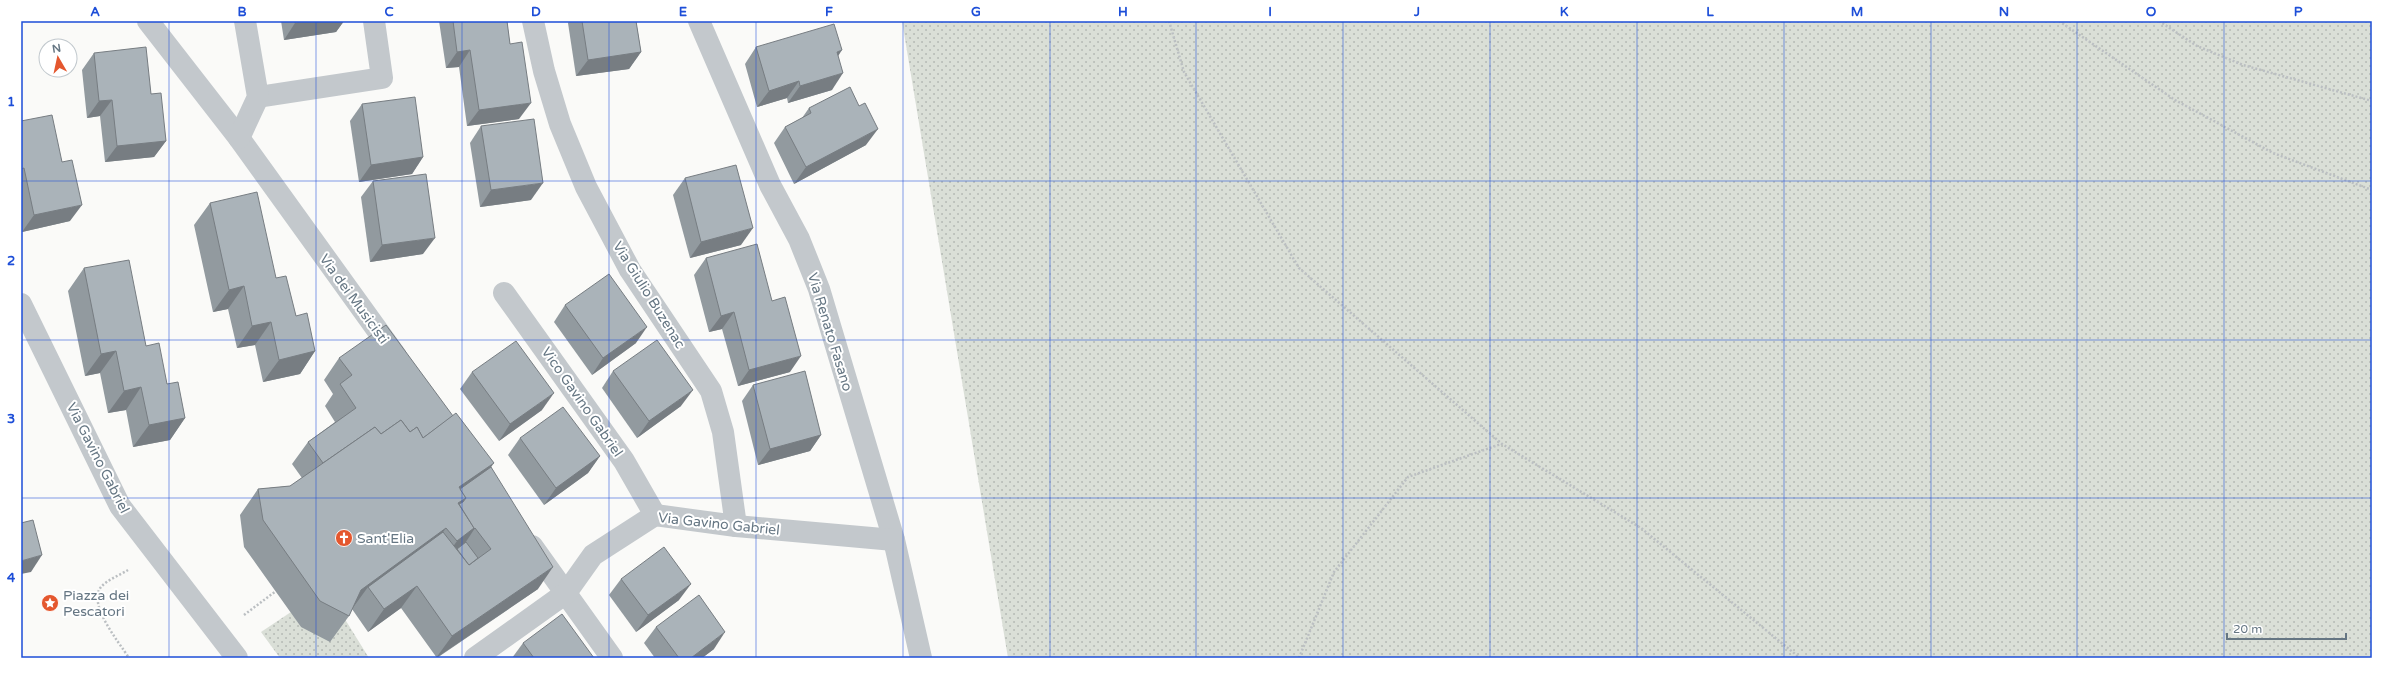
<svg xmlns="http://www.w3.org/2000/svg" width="2393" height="679" viewBox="0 0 2393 679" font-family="'Varela Round',sans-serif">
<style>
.grass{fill:url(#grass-dots)}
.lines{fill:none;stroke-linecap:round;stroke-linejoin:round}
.path{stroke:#bbbfc2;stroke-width:2.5;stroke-dasharray:2 2;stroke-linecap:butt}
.minor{stroke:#c3c8cc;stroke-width:22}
.wall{fill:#929a9f}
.shaded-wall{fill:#777d82}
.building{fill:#aab3b9;stroke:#777d82}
.grid{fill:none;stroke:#1d4ed8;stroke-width:1;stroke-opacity:0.55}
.labels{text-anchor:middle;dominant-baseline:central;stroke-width:4;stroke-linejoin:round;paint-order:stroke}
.street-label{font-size:14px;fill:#657683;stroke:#fff}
.poi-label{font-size:14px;fill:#657683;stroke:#fff;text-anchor:start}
.neatline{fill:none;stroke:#1d4ed8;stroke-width:1.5}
.grid-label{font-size:13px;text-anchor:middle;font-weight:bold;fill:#1d4ed8}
</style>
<defs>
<pattern id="grass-dots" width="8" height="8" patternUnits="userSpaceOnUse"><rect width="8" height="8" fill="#dadfd7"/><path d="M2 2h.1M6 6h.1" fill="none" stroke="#b4b9b4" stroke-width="1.8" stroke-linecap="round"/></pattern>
</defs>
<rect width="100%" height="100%" fill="#fafaf8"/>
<g class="grass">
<path d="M902 21H2372V658H1008Z"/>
<path d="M291 612 301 627 343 616 369 658H280L261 632Z"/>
</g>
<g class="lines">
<g class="path">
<path d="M1169 21 1184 72 1299 268 1502 444 1641 528 1800 658"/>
<path d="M2059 21 2175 100 2273 153 2372 190"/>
<path d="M2159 21 2197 46 2243 65 2372 101"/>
<path d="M128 570C120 575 107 580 101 587 87 604 119 642 129 658"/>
<path d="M244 615 276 591"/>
<path d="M1299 658 1334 572 1408 477 1501 444"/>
</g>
<g class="minor">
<path d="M148 21 239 138 396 356"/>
<path d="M533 21 544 71 560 124 586 187 630 270 711 391 723 432 736 526"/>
<path d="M699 21 770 185 799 239 819 289 894 540 921 658"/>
<path d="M258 97 382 78 374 21"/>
<path d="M239 138 258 97 245 21"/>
<path d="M504 293 624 461 655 515"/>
<path d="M21 304 120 506 237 658"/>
<path d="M532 546 612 658"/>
<path d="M475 658 566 593 593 555 655 515 736 526 894 540"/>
</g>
</g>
<g class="wall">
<path d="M281 21H344L336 32 284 40Z"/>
<path d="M439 21H507L519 119 467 126 459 67 446 68Z"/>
<path d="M569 21H636L641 52 629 69 576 76 568 23Z"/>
<path d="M756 47 838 56 832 90 788 103 787 98 757 107 745 64Z"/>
<path d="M94 53 151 94 166 141 154 157 105 162 100 116 87 118 82 70Z"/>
<path d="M362 104 423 157 412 174 359 182 350 121Z"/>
<path d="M809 108 866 145 794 184 774 143 785 127 802 118Z"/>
<path d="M21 121 62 162 70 221 22 232 21 227Z"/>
<path d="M481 126 531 200 480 207 470 143Z"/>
<path d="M685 178 741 245 690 258 673 195Z"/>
<path d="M373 181 423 254 370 262 361 197Z"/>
<path d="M210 203 276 278 296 316 315 351 300 374 263 382 255 345 237 348 228 309 213 312 194 225Z"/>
<path d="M706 258 772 301 790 372 738 386 722 329 709 332 694 275Z"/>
<path d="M84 268 146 346 185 418 170 440 133 447 126 410 108 413 100 373 85 376 68 291Z"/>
<path d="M565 305 636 343 592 375 554 322Z"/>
<path d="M339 358 491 467 538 589 437 658 401 608 368 632 352 609 349 616 330 642 301 627 244 547 240 515 258 489 290 486 302 478 292 464 308 442 335 422 325 406 333 394 324 380Z"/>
<path d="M613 371 681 406 637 438 602 388Z"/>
<path d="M472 372 542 410 499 441 460 389Z"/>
<path d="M753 385 821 435 810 451 758 465 742 401Z"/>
<path d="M520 438 600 456 588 473 544 505 508 455Z"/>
<path d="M621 579 679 600 636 632 609 595Z"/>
<path d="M656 627 714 649 702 658H655L644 643Z"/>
<path d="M523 643 594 658H512Z"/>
</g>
<g class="shaded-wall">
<path d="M310 21H344L336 32 284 40 295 23Z"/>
<path d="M470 50 459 67 446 68 457 52Z"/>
<path d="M842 50 831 67 837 52Z"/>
<path d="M641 52 629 69 576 76 588 60Z"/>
<path d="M843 73 832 90 788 103 800 86Z"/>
<path d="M799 81 787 98 757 107 769 91Z"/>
<path d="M112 100 100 116 87 118 99 101Z"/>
<path d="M531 103 519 119 467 126 479 110Z"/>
<path d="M878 129 866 145 794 184 806 167Z"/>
<path d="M166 141 154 157 105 162 117 146Z"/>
<path d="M423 157 412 174 359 182 371 165Z"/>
<path d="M543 183 531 200 480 207 491 190Z"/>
<path d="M82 205 70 221 22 232 34 215Z"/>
<path d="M753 228 741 245 690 258 701 242Z"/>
<path d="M435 238 423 254 370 262 382 245Z"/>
<path d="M244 286 228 309 213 312 229 290Z"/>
<path d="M734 312 722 329 709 332 721 316Z"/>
<path d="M271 322 255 345 237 348 252 326Z"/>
<path d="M647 327 636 343 592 375 603 358Z"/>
<path d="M116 351 100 373 85 376 101 354Z"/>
<path d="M315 351 300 374 263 382 279 360Z"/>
<path d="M801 356 790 372 738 386 749 370Z"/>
<path d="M141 387 126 410 108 413 124 391Z"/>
<path d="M693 390 681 406 637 438 649 421Z"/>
<path d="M554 393 542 410 499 441 510 424Z"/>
<path d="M185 418 170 440 133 447 149 425Z"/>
<path d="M821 435 810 451 758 465 770 449Z"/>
<path d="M600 456 588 473 544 505 556 488Z"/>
<path d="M494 463 475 490 462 499 459 487Z"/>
<path d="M466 498 457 510 458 503Z"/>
<path d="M446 528 427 554 368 587 352 609 361 590Z"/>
<path d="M474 528H475L460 551 445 558 457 541Z"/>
<path d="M42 555 31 572 21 574V561Z"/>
<path d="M553 567 538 589 436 658 452 636Z"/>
<path d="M691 584 679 600 636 632 648 615Z"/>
<path d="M417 586 401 608 368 632 384 609Z"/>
<path d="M725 632 714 649 702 658H691Z"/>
</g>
<g class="building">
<path d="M295 21H310L295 23Z"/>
<path d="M453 21H507L510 44 522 42 531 103 479 110 470 50 457 52Z"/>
<path d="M582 21H636L641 52 588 60Z"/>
<path d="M834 24 842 50 837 52 843 73 800 86 799 81 769 91 756 47Z"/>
<path d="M146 47 151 94 161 93 166 141 117 146 112 100 99 101 94 53Z"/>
<path d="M850 87 859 106 865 103 878 129 806 167 785 127 811 113 809 108Z"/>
<path d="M415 97 423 157 371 165 362 104Z"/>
<path d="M52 115 62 162 72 160 82 205 34 215 24 168 21 169V121Z"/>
<path d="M534 119 543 183 491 190 481 126Z"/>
<path d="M736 165 753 228 701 242 685 178Z"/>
<path d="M426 174 435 238 382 245 373 181Z"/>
<path d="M257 192 276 278 286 276 296 316 307 313 315 351 279 360 271 322 252 326 244 286 229 290 210 203Z"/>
<path d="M757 244 772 301 785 297 801 356 749 370 734 312 721 316 706 258Z"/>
<path d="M129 260 146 346 159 343 167 384 178 382 185 418 149 425 141 387 124 391 116 351 101 354 84 268Z"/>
<path d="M609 274 647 327 603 358 565 305Z"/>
<path d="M386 325 453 416 423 438 417 427 410 432 401 420 381 434 375 427 323 463 308 442 356 408 340 384 352 375 339 358Z"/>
<path d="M657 340 693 390 649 421 613 371Z"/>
<path d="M516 341 554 393 510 424 472 372Z"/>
<path d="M805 371 821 435 770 449 753 385Z"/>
<path d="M563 407 600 456 556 488 520 438Z"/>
<path d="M456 413 494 463 459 487 466 498 458 503 474 528 457 541 446 528 361 590 349 616 320 601 263 520 258 489 290 486 375 427 381 434 401 420 410 432 417 427 423 438Z"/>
<path d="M491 467 553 567 452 636 417 586 384 609 368 587 443 532 469 565 491 549 475 528 471 532 474 528 459 504 463 502 466 498 460 489Z"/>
<path d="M33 520 42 555 21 561V523Z"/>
<path d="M466 542 478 558 469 565 457 549Z"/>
<path d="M664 547 691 584 648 615 621 579Z"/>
<path d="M699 595 725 632 691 658H679L656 627Z"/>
<path d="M562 614 594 658H534L523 643Z"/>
</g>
<path class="grid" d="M169 21V658M316 21V658M462 21V658M609 21V658M756 21V658M903 21V658M1050 21V658M1196 21V658M1343 21V658M1490 21V658M1637 21V658M1784 21V658M1931 21V658M2077 21V658M2224 21V658M21 181H2372M21 340H2372M21 498H2372"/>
<defs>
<g id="church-disc" transform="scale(0.9)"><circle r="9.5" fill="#e4572e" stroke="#fff"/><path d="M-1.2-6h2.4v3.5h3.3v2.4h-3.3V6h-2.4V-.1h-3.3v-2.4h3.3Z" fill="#fff"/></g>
<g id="sight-disc" transform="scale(0.9)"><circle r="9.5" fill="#e4572e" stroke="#fff"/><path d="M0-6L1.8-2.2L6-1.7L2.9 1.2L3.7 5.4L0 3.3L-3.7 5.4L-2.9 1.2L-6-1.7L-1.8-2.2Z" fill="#fff"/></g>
</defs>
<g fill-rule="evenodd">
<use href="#church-disc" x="344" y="538"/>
<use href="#sight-disc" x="50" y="603"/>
</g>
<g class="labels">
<g class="street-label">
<text transform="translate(649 295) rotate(58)">Via Giulio Buzenac</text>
<text transform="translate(354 299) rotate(54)">Via dei Musicisti</text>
<text transform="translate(830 332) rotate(73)">Via Renato Fasano</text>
<text transform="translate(582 402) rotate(55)">Vico Gavino Gabriel</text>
<text transform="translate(98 458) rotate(63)">Via Gavino Gabriel</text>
<text transform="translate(719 524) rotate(6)">Via Gavino Gabriel</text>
</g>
<g class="poi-label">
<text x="357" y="538">Sant'Elia</text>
<text x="63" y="595">Piazza dei<tspan x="63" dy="16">Pescatori</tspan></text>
</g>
</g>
<rect width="2393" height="679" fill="none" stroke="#ffffff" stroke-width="44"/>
<g transform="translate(58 58) rotate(351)"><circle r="19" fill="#ffffff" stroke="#c1c8cd"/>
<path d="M0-3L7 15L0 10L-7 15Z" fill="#e4572e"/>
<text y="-6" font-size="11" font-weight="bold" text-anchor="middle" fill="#657683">N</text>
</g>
<path d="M2227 633v6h119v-6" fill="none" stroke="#657683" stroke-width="2"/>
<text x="2233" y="633" font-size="12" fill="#657683" stroke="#ffffff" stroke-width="3" paint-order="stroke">20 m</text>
<rect x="22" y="22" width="2349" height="635" class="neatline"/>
<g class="grid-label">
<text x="95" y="16">A</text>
<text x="242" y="16">B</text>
<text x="389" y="16">C</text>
<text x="536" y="16">D</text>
<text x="683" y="16">E</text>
<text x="829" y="16">F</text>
<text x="976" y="16">G</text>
<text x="1123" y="16">H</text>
<text x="1270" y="16">I</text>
<text x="1417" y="16">J</text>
<text x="1564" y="16">K</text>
<text x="1710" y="16">L</text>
<text x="1857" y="16">M</text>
<text x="2004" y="16">N</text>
<text x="2151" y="16">O</text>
<text x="2298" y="16">P</text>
<text x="11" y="106">1</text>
<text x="11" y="265">2</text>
<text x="11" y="423">3</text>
<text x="11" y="582">4</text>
</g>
</svg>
